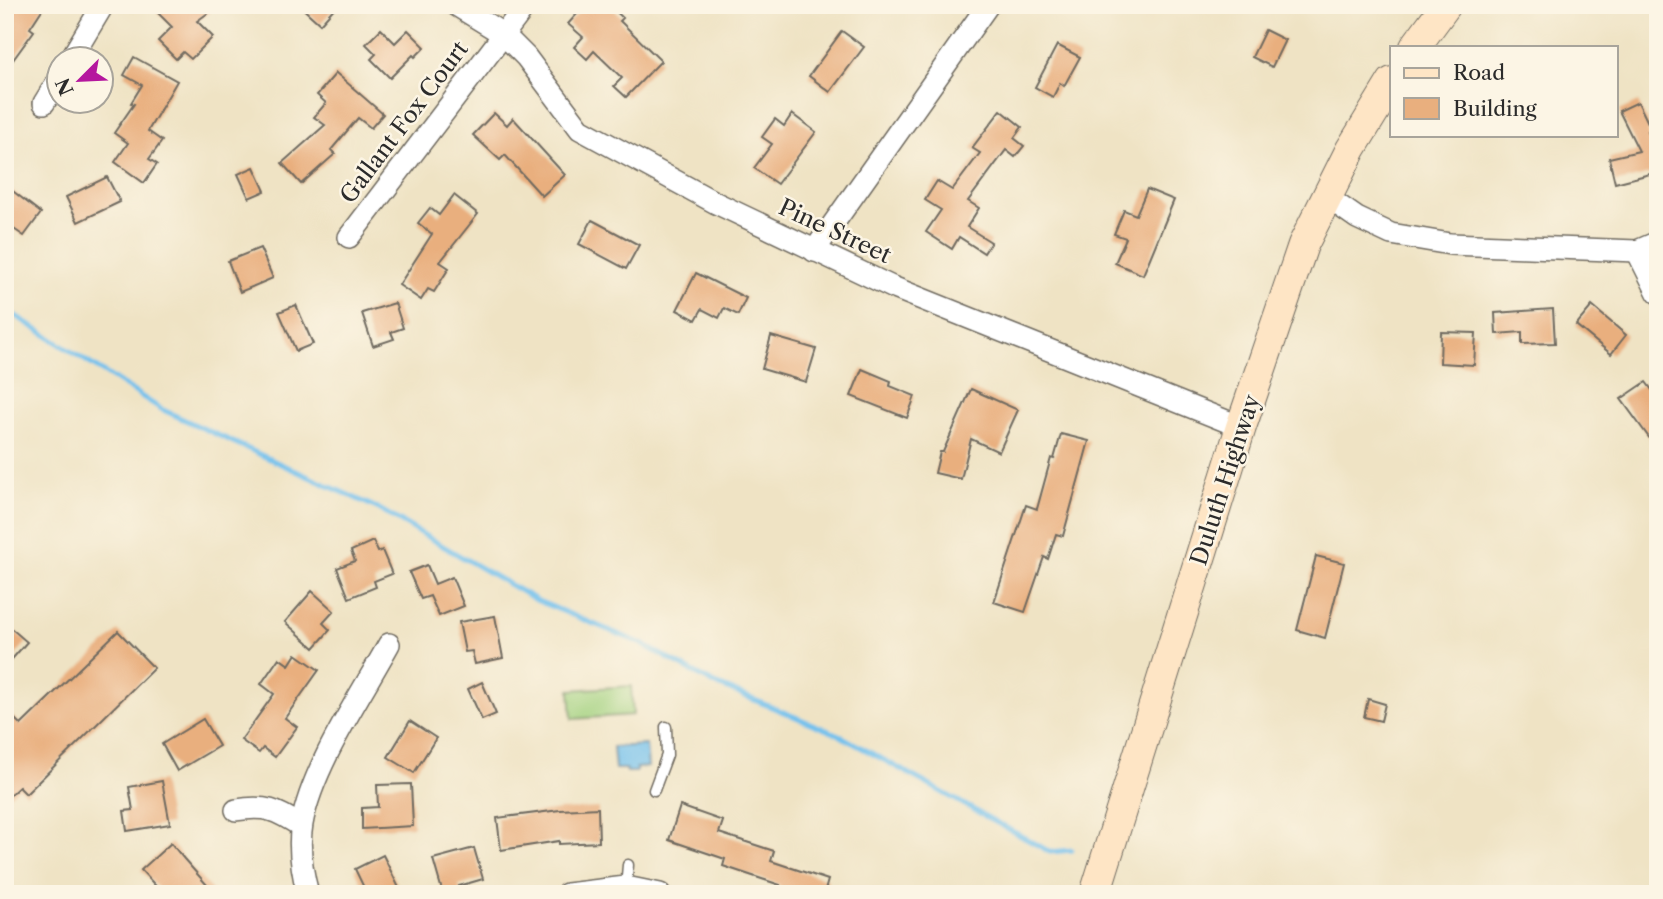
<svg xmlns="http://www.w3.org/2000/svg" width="1663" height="899" viewBox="0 0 1663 899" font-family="'Libre Caslon Text',serif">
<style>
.green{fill:#a3d17f;stroke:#677e55;stroke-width:2}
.water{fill:#73c1ed;stroke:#4f768c;stroke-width:2}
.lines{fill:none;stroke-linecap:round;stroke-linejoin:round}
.stream{stroke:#73c1ed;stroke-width:5}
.building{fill:#e9af7e}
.lane-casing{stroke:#706b61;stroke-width:13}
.street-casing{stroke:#706b61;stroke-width:24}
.secondary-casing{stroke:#706b61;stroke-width:32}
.lane{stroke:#fff;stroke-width:10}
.street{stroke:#fff;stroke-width:21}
.secondary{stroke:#fee5c5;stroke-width:30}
.labels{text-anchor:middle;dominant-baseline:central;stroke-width:5;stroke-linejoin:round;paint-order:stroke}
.street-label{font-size:23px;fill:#2b2b2b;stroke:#fcf5e5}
</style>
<rect width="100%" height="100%" fill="#fcf5e5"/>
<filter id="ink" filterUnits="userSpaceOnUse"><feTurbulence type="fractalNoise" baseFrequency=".0143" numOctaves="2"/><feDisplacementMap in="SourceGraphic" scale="14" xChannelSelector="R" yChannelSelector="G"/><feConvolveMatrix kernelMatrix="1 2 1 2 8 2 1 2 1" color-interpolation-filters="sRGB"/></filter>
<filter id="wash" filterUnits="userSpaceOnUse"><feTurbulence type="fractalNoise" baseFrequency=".00686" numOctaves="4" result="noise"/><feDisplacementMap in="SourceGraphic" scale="28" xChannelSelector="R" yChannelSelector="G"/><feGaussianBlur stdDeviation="1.57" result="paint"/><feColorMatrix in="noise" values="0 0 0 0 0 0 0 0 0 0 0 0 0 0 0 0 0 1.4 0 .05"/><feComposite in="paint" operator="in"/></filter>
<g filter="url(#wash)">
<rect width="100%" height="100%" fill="#efe3c4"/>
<path class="green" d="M631 686 633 715 572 719 570 690Z"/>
<path class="water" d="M646 745 648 767 636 768V772H627L626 769H615L613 747Z"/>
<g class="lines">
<path class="stream" d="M5 309 161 409 379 509 538 601 640 643 713 683 837 734 1050 852 1072 850"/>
</g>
<g id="blocks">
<g class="building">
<path d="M16 5H45L30 28 34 31 5 71V19Z"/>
<path d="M150 5H219L197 21 213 37 191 59 183 52 176 59 158 41 172 27Z"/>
<path d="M299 5H337L320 24Z"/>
<path d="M585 5H609L623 18 620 21 661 61 626 97 614 86 622 78 594 51 587 59 574 47 583 37 568 24Z"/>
<path d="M381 29 395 43 408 30 425 47 415 57 413 55 390 78 371 59 376 54 366 44Z"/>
<path d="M1265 30 1285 40 1272 67 1252 57Z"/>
<path d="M842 31 864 47 830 92 809 76Z"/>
<path d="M1057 45 1080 57 1064 86 1060 83 1053 97 1035 87Z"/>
<path d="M134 57 177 81 148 131 162 141 149 159 157 164 144 183 115 162 128 143 114 133 134 104 131 103 142 85 124 75Z"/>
<path d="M336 73 383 114 371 128 358 118 331 150 335 154 301 184 282 163 325 125 314 117 326 103 317 95Z"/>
<path d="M1638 102 1651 129 1648 131 1658 170V184L1655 185 1650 174 1615 183 1609 158 1639 151 1619 111Z"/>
<path d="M1001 110 1022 127 1014 138 1024 146 1015 157 1006 150 968 201 979 208 967 227 991 242 984 253 959 237 952 249 926 232 941 210 925 200 937 181 952 190 980 153 972 148Z"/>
<path d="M494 113 507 125 513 118 565 175 542 196 505 155 500 160 473 135Z"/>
<path d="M792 114 816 132 777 184 754 168 772 144 762 137 775 119 784 126Z"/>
<path d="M254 167 265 191 249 198 238 174Z"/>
<path d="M107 177 120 202 78 222 66 197Z"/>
<path d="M5 185 41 213 24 236 5 223Z"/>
<path d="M1147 189 1174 200 1143 275 1115 263 1126 238 1114 234 1124 210 1136 215Z"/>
<path d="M454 195 478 214 440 262 449 268 434 292 428 289 421 300 399 285 432 234 418 223 430 208 439 215Z"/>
<path d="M592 220 639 245 626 269 579 244Z"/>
<path d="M260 248 273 278 240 292 228 261Z"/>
<path d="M696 273 746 298 738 315 724 308 719 318 702 309 696 320 677 310Z"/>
<path d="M395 303 403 328 391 332 394 339 373 346 362 313Z"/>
<path d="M296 305 313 344 296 351 279 312Z"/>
<path d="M1592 306 1626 335 1611 354 1576 325Z"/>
<path d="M1553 309 1555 343 1522 344V332L1496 334 1495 313Z"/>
<path d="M1441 332 1476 333 1474 365 1440 363Z"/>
<path d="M771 336 816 349 806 382 762 369Z"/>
<path d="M862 369 891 381 890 386 915 396 907 418 851 396Z"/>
<path d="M1646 382 1658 398V450L1621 399Z"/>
<path d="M971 389 1018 410 999 452 971 439 961 479 935 473 940 452H943Z"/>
<path d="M1061 434 1089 441 1063 536 1056 534 1048 559 1044 557 1025 612 994 602 1026 505 1037 509 1051 458 1054 459Z"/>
<path d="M373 541 378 552 382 550 392 574 374 581 376 587 349 598 337 568 355 561 351 551Z"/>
<path d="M1316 556 1344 563 1325 638 1297 630Z"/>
<path d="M427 565 435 584 452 577 464 606 439 616 430 596 421 599 409 572Z"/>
<path d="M312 591 334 611 323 623 330 630 314 648 285 622Z"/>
<path d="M495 616 503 658 475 664 472 651 465 652 459 622Z"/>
<path d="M5 623 27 642 5 667Z"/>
<path d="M118 631 154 668 26 794 19 787 5 800V709L21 725Z"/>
<path d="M296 654 319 670 285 718 297 727 275 757 263 748 259 753 241 740 274 694 261 684 279 658 289 665Z"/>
<path d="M482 682 496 714 482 720 468 689Z"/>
<path d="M1368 699 1385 704 1381 721 1364 717Z"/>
<path d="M203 719 219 746 177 771 162 744Z"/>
<path d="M410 721 436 738 414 773 388 757Z"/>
<path d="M162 781 170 824 127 831 124 811 133 810 129 787Z"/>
<path d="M411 784 413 826 362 829V808L378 807 377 785Z"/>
<path d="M680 806 723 821 719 833 774 851 771 861 828 880 824 894H777L780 885 723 866 725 859 669 840Z"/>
<path d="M598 808 599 842 559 844V841L501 850 497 818 560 810Z"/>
<path d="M171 843 184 859 215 894H163L141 870Z"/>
<path d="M474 848 483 879 459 886 462 894H443L433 859Z"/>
<path d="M383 855 402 894H367L355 869Z"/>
</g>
</g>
</g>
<g filter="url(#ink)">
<use href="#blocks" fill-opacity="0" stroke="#706b61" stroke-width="2"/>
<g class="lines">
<g class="lane-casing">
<g id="lane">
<path d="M654 790 667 755 666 727"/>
<path d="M626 887 628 865"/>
</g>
</g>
<g class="street-casing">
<g id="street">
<path d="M456 5 503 34 526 57 580 129 716 203 892 287 1241 427"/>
<path d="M70 60 103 5"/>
<path d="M44 103 60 77"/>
<path d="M1327 197 1357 218 1391 234 1450 244 1637 251 1658 242"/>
<path d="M349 237 526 5"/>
<path d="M814 251 988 5"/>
<path d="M1637 251 1658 293"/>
<path d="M236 810C266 805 276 810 301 826"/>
<path d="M308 894C302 872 298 847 302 824 312 767 361 695 389 644"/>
<path d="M567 894 626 887 660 894"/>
</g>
</g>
<g class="secondary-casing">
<g id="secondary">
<path d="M1415 47 1446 5"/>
<path d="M1095 894 1241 427 1303 245 1351 149 1392 82"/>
</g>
</g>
<use href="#lane" class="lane"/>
<use href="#street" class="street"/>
<use href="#secondary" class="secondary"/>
</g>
</g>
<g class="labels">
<g class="street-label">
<text transform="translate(404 122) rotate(-53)">Gallant Fox Court</text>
<text transform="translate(835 231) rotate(25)">Pine Street</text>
<text transform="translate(1225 480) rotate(-72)">Duluth Highway</text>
</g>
</g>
<rect width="1663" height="899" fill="none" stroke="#fcf5e5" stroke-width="28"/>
<rect x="1390" y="46" width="228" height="91" fill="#fcf5e5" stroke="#a8a49b" stroke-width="2"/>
<rect x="1404" y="68" width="35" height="10" fill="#fee5c5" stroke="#a8a49b" stroke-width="2"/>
<text x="1453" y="80" font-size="21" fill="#2b2b2b">Road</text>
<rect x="1404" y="98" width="35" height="21" fill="#e9af7e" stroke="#a8a49b" stroke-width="2"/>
<text x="1453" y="116" font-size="21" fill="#2b2b2b">Building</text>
<g transform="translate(80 80) rotate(246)"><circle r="33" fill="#fcf5e5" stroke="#a8a49b" stroke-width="2"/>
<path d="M0-5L12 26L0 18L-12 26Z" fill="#b5179e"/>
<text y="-10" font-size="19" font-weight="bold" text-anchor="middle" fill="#2b2b2b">N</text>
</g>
</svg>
